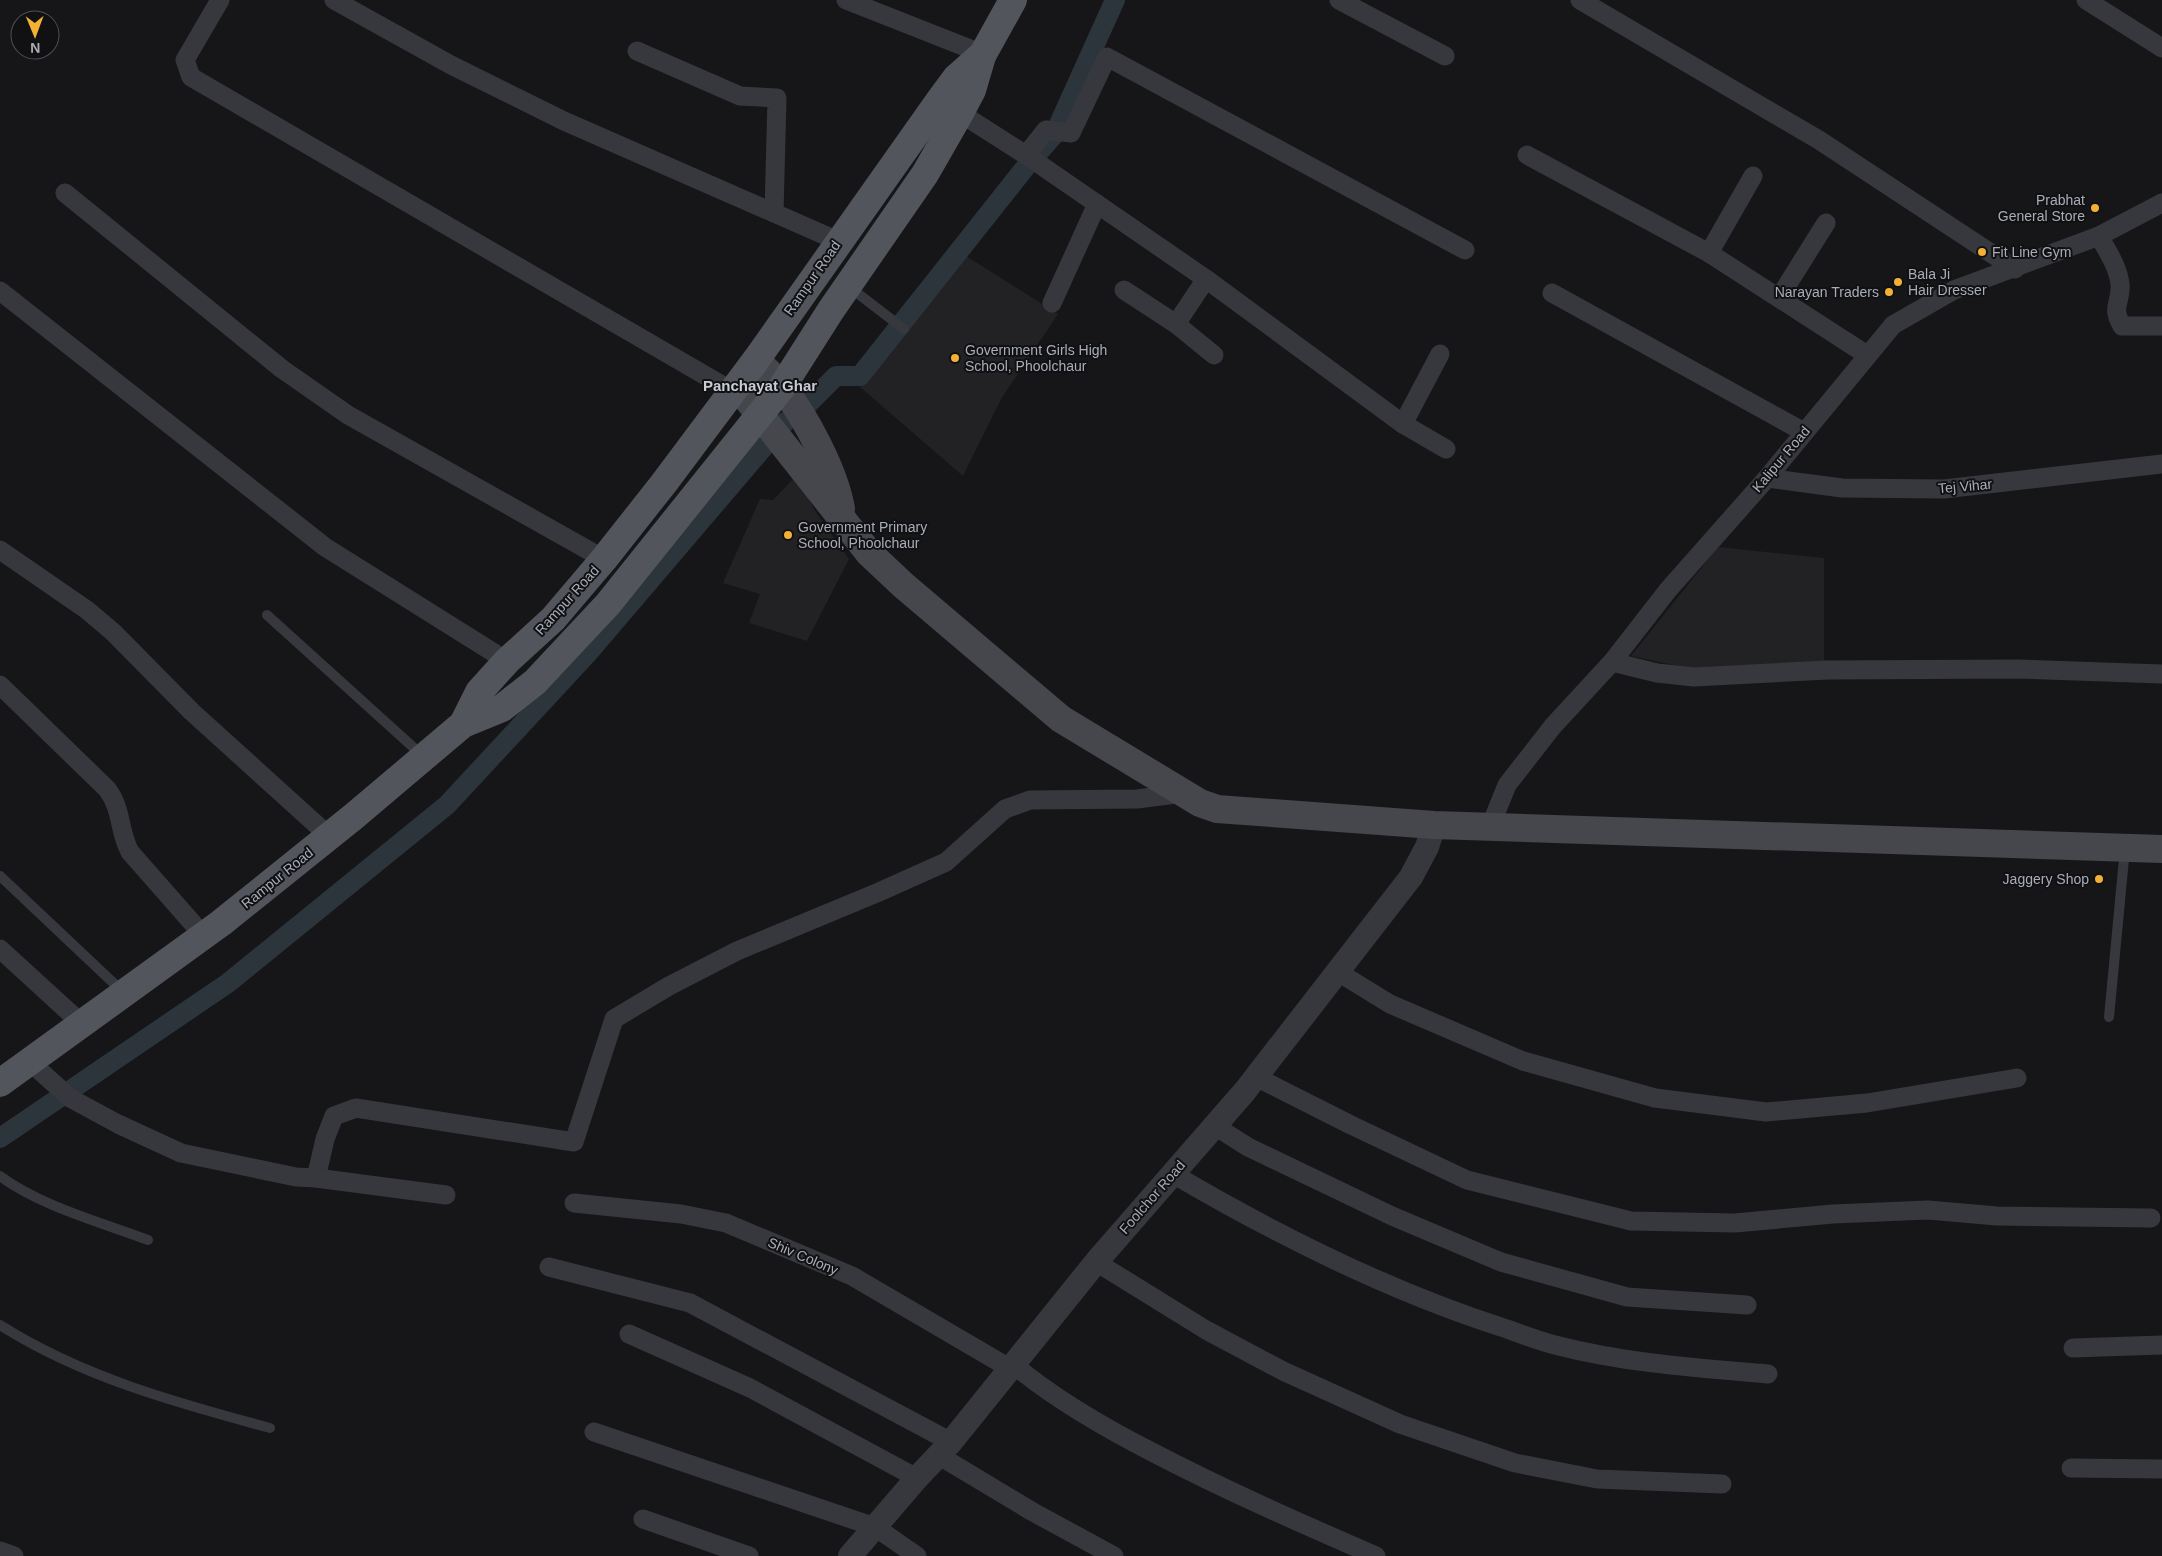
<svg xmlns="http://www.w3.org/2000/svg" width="2162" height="1556" viewBox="0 0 2162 1556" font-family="Helvetica,sans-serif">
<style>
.built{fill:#222225}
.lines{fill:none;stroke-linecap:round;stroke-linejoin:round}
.canal{stroke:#2c353c;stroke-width:20}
.service{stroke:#37383d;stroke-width:10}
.minor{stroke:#37383d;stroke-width:19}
.tertiary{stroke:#37383d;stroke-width:24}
.secondary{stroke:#45474d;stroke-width:28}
.primary{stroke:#53555c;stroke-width:28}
.poi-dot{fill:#f2b134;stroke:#111113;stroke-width:2}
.labels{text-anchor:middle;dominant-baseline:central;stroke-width:4;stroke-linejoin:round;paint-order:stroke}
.poi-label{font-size:14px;fill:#a8adb8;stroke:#111113;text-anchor:start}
.street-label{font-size:14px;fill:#a8adb8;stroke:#111113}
.neighbourhood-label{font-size:15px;font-weight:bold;fill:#c9ccd4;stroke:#111113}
</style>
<rect width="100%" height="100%" fill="#161618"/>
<g class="built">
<path d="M963 254 1058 314 1001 399 963 476 860 387Z"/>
<path d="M797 475 815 511 849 559 807 641 749 623 760 594 723 583 760 499 773 500Z"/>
<path d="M1718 547 1824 558V662L1698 670 1631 656Z"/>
</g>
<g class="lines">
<g class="canal">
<path d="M804 408 836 376H860L1024 169 1054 135 1115 0"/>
<path d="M0 1138 228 983 447 805 588 653 785 422"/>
</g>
<g class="service">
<path d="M848 286 904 329"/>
<path d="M267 615 424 757"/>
<path d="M0 876 123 992"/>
<path d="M2109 1017 2125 848"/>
<path d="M0 1176C38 1205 103 1223 148 1240"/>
<path d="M0 1325C82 1377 177 1403 270 1428"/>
</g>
<g class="minor">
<path d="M220 0 185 60 191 77 732 391"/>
<path d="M334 0 451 65 564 121 838 241"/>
<path d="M846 0 983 54"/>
<path d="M1339 0 1445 56"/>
<path d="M1580 0 1819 140 2015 269"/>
<path d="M2086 0 2162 48"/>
<path d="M637 51 740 96 777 98 774 213"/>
<path d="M960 113 1026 155 1206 279 1403 424 1446 449"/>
<path d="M1026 155 1046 130 1071 133 1107 57 1465 250"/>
<path d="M1527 155 1709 253 1867 355"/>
<path d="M65 193 282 369 348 415 604 559"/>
<path d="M2099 236C2107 251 2118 266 2120 284 2122 303 2110 305 2122 326H2162"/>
<path d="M1709 253 1753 176"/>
<path d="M1124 290 1176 324 1214 355"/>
<path d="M0 291 325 547 507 661"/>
<path d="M1552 293 1804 432"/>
<path d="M1779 298 1826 223"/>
<path d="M1052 303 1097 204"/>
<path d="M1176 324 1206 279"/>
<path d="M1403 424 1440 354"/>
<path d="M1767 478 1842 488 1944 489 2162 464"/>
<path d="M0 550 87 610 113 632 192 712 329 836"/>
<path d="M1612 662 1657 673 1694 677 1828 670 2018 669 2162 674"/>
<path d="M0 685 107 789C123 810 118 830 130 852L203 935"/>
<path d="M1490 827 1507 785 1553 726 1612 662 1668 590 1767 478 1893 325 1954 290 2099 236 2162 203"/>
<path d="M0 949 81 1023"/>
<path d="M1338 972 1390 1004 1523 1061 1655 1098 1766 1112 1867 1103 2017 1078"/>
<path d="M29 1061 70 1098 118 1124 181 1153 296 1177 316 1178 325 1139 334 1116 356 1108 574 1142 614 1019 669 986 737 951 879 892 946 862 1005 809 1030 800 1137 799 1184 793"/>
<path d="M1256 1077 1351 1125 1467 1180 1631 1221 1735 1223 1833 1214 1928 1210 1997 1216 2151 1218"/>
<path d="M1215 1126 1248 1147 1392 1216 1501 1262 1627 1297 1747 1305"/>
<path d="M1173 1174C1277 1235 1386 1290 1501 1327 1519 1333 1536 1340 1555 1345 1624 1363 1697 1368 1768 1374"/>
<path d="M316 1178 446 1195"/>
<path d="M574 1203 681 1214 726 1223 852 1276 1011 1369"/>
<path d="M1096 1262 1206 1330 1283 1371 1400 1424 1515 1463 1597 1479 1722 1484"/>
<path d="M549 1267 690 1303 951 1442"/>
<path d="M629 1334 750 1388 917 1478"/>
<path d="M2073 1348 2162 1345"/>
<path d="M1014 1365C1056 1400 1103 1427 1152 1452 1225 1490 1300 1523 1376 1556"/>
<path d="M594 1432 875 1527 917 1556"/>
<path d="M938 1455 1033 1512 1114 1556"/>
<path d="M2071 1468 2162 1469"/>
<path d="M643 1519 749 1556"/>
<path d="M0 1551 14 1556"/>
</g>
<path class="tertiary" d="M850 1556 917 1478 951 1442 1096 1262 1245 1091 1411 877 1427 847 1434 825"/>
<g class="secondary">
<path d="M756 360C765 369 775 378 783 388 806 418 835 472 841 509"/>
<path d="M737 386 869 553 903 585 1061 719 1200 803 1217 809 1434 825 2162 849"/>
</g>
<g class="primary">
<path d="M463 724 502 708 535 682 608 604 782 387 831 310 925 174 960 113 972 90 982 56"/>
<path d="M0 1083 221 923 353 817 463 724 479 692 507 661 553 619 604 559 664 483 756 360 939 101 956 78 983 54 1013 0"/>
</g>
</g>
<g class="poi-dot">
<circle cx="2095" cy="208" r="5"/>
<circle cx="1982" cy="252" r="5"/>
<circle cx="1898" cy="282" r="5"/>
<circle cx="1889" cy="292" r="5"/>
<circle cx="955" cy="358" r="5"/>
<circle cx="788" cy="535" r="5"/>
<circle cx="2099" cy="879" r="5"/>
</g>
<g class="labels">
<g class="poi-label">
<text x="2085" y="200" text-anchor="end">Prabhat<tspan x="2085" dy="16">General Store</tspan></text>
<text x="1992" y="252">Fit Line Gym</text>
<text x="1908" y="274">Bala Ji<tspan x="1908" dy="16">Hair Dresser</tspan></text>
<text x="1879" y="292" text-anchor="end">Narayan Traders</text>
<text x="965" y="350">Government Girls High<tspan x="965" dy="16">School, Phoolchaur</tspan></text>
<text x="798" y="527">Government Primary<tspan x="798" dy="16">School, Phoolchaur</tspan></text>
<text x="2089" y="879" text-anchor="end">Jaggery Shop</text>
</g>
<g class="street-label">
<text transform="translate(812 278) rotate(-55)">Rampur Road</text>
<text transform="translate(1781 459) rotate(-50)">Kalipur Road</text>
<text transform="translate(1965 486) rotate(-5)">Tej Vihar</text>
<text transform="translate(567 600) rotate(-48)">Rampur Road</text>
<text transform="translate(277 878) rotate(-39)">Rampur Road</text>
<text transform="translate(1152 1197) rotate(-49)">Foolchor Road</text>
<text transform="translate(803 1256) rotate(23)">Shiv Colony</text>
</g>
<g class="neighbourhood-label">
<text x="760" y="385">Panchayat Ghar</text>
</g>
</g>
<g transform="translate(35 35) rotate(179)"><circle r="24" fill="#111113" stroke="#4d4f55"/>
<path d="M0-4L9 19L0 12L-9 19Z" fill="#f2b134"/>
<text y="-8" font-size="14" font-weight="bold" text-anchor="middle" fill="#a8adb8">N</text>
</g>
</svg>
